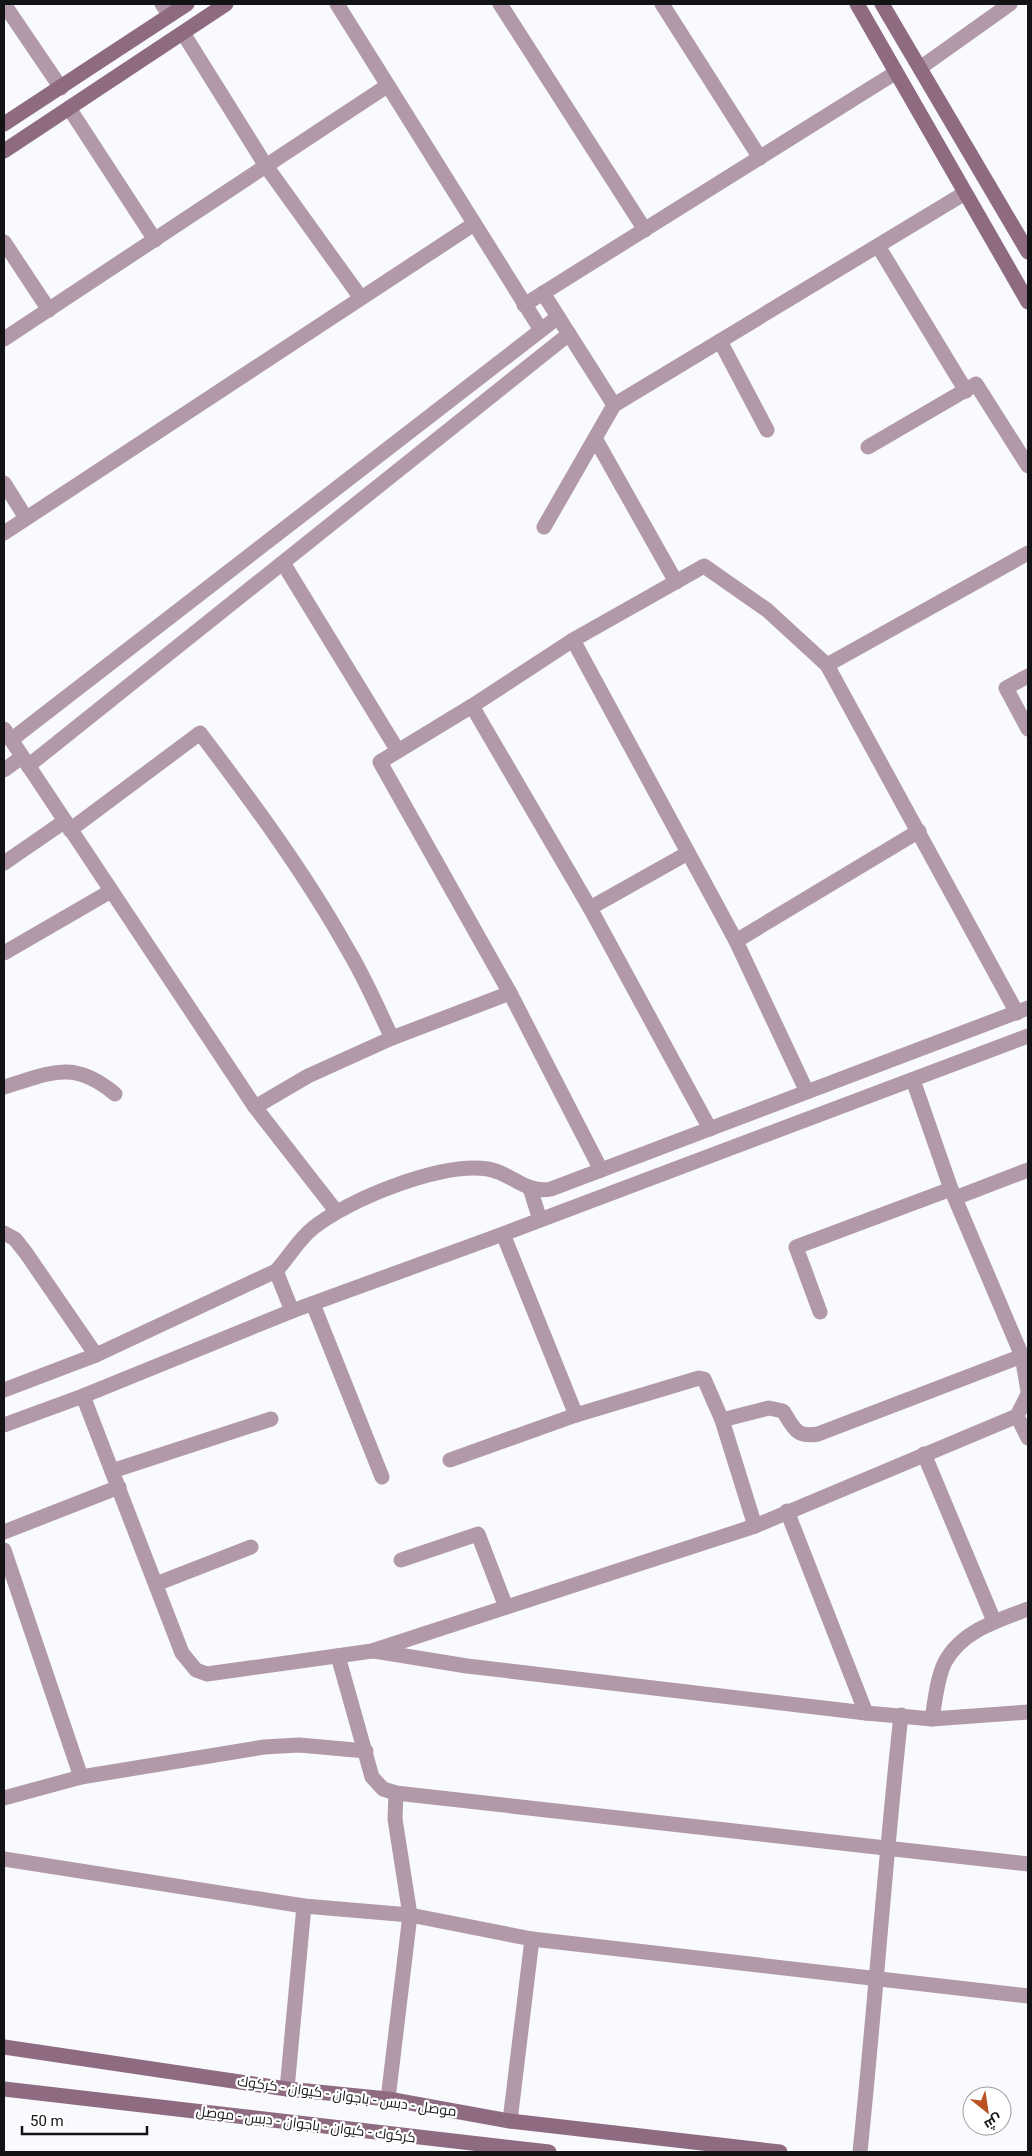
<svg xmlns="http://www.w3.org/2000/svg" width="1032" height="2156" viewBox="0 0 1032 2156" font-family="Roboto,Cairo,sans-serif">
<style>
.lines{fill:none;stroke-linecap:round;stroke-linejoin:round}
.street{stroke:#b299a9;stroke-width:15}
.secondary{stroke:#8f6b82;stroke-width:15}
.labels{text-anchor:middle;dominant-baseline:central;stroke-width:4.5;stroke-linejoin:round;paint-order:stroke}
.street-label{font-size:14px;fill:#121315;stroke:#fff}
</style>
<rect width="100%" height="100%" fill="#f8fafe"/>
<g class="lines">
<g class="street">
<path d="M4 4 61 88"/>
<path d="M162 4 170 15"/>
<path d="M337 4 541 330"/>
<path d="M500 4 645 230"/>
<path d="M662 4 760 158"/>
<path d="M183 33 266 166 361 298"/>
<path d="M920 68 1010 4"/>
<path d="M69 108 155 240"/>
<path d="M4 242 49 310"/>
<path d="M878 246 966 391"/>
<path d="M543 293 614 405"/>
<path d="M524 305 895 73"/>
<path d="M4 339 387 86"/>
<path d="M720 341 767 430"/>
<path d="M596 440 676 582"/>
<path d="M868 447 976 384 1028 466"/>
<path d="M4 483 26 518"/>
<path d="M544 527 614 405 965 193"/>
<path d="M4 533 474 224"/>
<path d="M283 563 398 751"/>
<path d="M573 640 736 941 807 1092"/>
<path d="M827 665 1028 553"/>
<path d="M1028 676 1006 688 1028 729"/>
<path d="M472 706 590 908 710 1129"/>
<path d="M4 729 255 1107 336 1211"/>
<path d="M11 740 558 317"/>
<path d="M28 766 569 334"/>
<path d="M4 770 22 757"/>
<path d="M70 830 200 733C253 803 305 873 348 950 365 978 378 1009 392 1038"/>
<path d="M4 863 65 821"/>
<path d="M590 908 688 853"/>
<path d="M736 941 919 831"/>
<path d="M4 953 111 891"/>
<path d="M913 1080 951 1189 1022 1356 1028 1391"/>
<path d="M4 1087C51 1073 73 1059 115 1094"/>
<path d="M255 1107 308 1076 392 1038 510 993"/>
<path d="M601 1170 510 993 380 762 472 706 573 640 704 566 767 610 827 665 1017 1013"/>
<path d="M530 1188 540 1220"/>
<path d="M955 1198 1028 1170"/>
<path d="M4 1233 15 1239 26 1253 96 1355"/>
<path d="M503 1234 576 1415"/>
<path d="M276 1271 292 1311"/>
<path d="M313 1304 382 1477"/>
<path d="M820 1312 796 1247 951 1189"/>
<path d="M4 1390 96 1355 276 1271C289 1257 298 1240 313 1228 349 1199 441 1162 488 1169 512 1173 525 1194 551 1189L1028 1008"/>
<path d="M83 1396 182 1653 196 1670 207 1674 372 1651 755 1526 1017 1416 1028 1394"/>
<path d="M1017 1416 1028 1438"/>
<path d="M722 1420 769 1408 783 1411C794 1428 796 1438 818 1434L1022 1356"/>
<path d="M4 1425 83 1396 292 1311 503 1234 1028 1036"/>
<path d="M924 1454 994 1621"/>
<path d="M450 1460 576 1415 699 1378 704 1379 722 1420 755 1526"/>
<path d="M112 1471 271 1419"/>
<path d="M787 1511 866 1713"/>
<path d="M4 1532 119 1487"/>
<path d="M4 1550 81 1777"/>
<path d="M401 1560 478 1534 506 1607"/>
<path d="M156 1584 251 1547"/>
<path d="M374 1651 467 1666 866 1713 932 1719 1028 1712"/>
<path d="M338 1656 372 1777 383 1789 396 1793 1028 1864"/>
<path d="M932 1719C935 1701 937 1678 945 1662 962 1631 998 1620 1028 1609"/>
<path d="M4 1798 81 1777 264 1747 299 1745 366 1751"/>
<path d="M4 1859 304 1906 410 1915 532 1939 1028 1996"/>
<path d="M287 2089 304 1906"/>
<path d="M388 2099 410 1915 395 1819 396 1793"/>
<path d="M510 2121 532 1939"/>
<path d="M860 2152C875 2007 885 1861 901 1715"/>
</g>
<g class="secondary">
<path d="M857 4 1028 302"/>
<path d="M882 4 1028 252"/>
<path d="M4 124 187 4"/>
<path d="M4 151 226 4"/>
<path d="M4 2047 287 2089 388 2099 510 2121 780 2152"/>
<path d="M4 2089 549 2152"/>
</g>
</g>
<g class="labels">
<g class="street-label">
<text transform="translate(347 2096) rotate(8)">موصل - دبس - باجوان - كيوان - كركوك</text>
<text transform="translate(306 2124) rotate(7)">كركوك - كيوان - باجوان - دبس - موصل</text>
</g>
</g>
<rect width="1032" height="2156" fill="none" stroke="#121315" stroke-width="10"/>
<g transform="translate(987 2111) rotate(150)"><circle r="24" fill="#ffffff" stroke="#a0a1a1"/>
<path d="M0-4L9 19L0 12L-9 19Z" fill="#b95324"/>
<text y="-8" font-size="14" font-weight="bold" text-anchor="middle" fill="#121315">ش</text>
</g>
<path d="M22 2126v8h125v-8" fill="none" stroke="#121315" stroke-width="2.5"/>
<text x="30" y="2126" font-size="15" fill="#121315" stroke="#ffffff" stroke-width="4" paint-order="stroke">50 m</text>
</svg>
